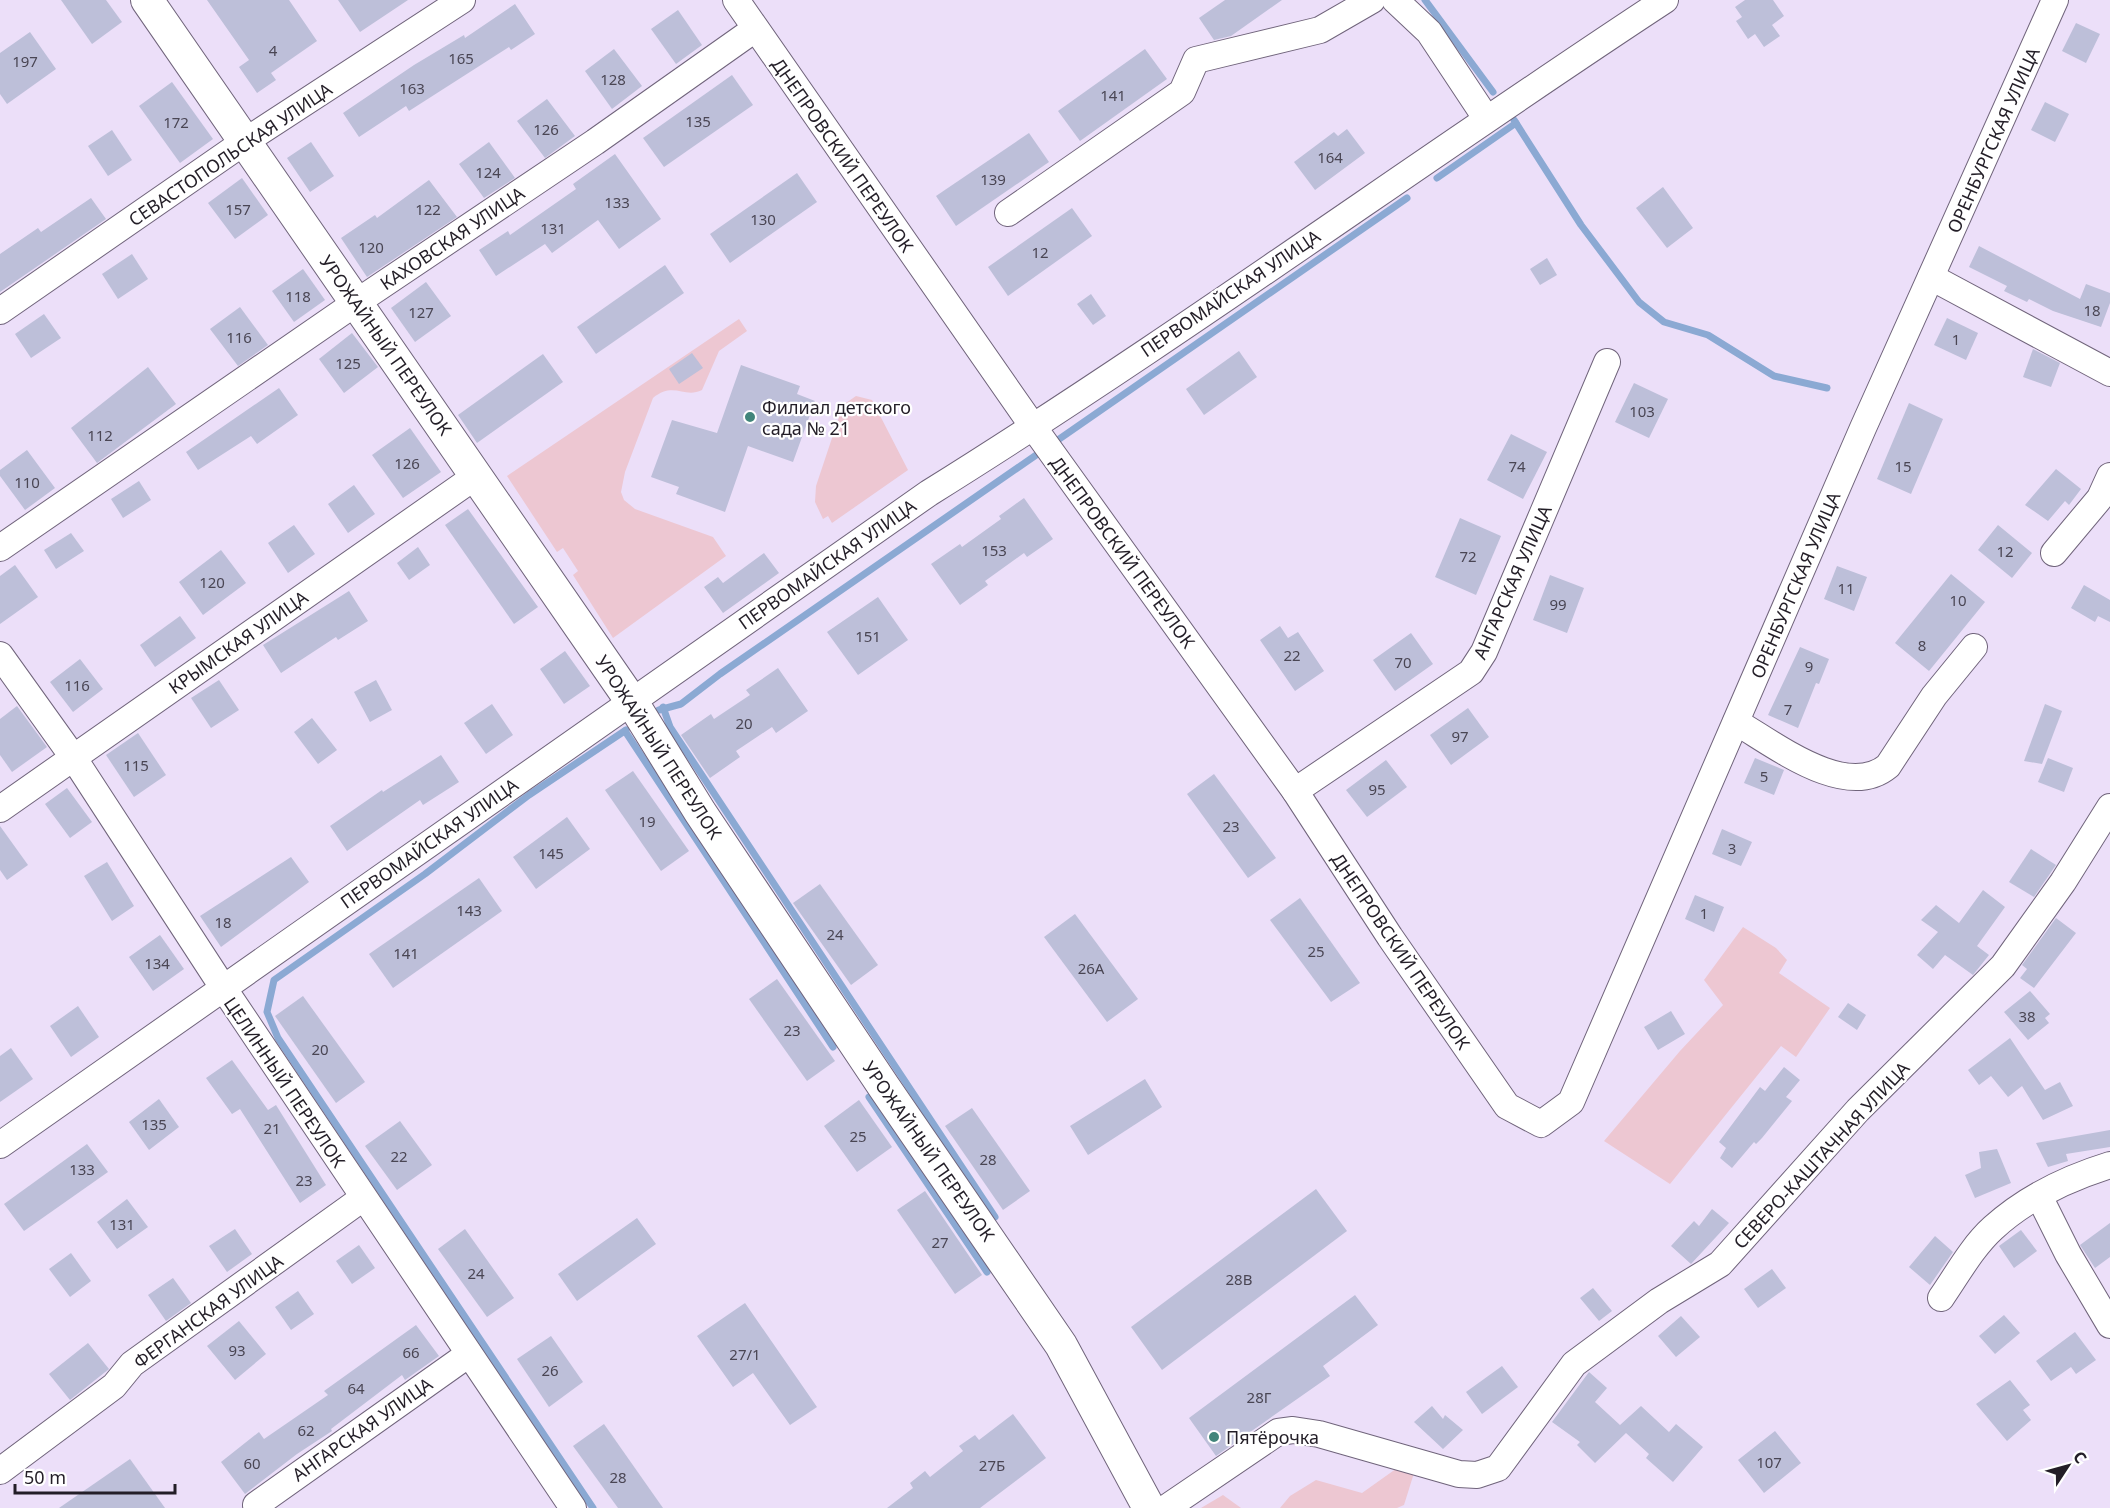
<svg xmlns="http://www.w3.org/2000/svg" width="2110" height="1508" viewBox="0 0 2110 1508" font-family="'Noto Sans',sans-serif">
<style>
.green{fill:#edc7d2}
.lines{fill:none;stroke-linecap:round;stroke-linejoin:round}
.stream{stroke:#8ba9d3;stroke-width:7}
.building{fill:#bdbfd9}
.minor-casing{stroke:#70647b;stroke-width:28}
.tertiary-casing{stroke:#70647b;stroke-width:34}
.minor{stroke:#fff;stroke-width:26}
.tertiary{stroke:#fff;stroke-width:32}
.poi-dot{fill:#41857a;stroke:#fff;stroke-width:2}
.labels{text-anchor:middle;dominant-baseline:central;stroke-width:4.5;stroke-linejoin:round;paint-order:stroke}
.number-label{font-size:15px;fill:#4a4654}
.street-label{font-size:18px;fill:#231e27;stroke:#fff}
.poi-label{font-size:18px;fill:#231e27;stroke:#fff;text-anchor:start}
</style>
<rect width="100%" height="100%" fill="#ecdff9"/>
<g class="green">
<path d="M739 319 747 331 719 351 702 390C684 399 674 381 653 398L625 472 621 492 624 500 635 509 713 537 726 556 613 638 573 575 578 571 563 548 557 552 507 476Z"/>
<path d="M856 396 872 400 908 470 832 523 828 516 823 519 815 502 816 486 843 405Z"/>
<path d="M1743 927 1776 948 1787 960 1779 973 1830 1008 1796 1057 1781 1046 1670 1184 1604 1141 1680 1051 1723 1005 1704 980Z"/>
<path d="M1400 1466 1414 1473 1404 1505 1397 1508H1280L1290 1496 1316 1480 1362 1493Z"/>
<path d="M1223 1495 1241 1508H1201Z"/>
</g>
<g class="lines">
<g class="stream">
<path d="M1425 0 1493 92"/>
<path d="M1514 120 1581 225 1639 302 1664 322 1708 335 1774 376 1827 388"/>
<path d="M1437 178 1516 123"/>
<path d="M663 707 670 727 995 1217"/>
<path d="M659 710 681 704 720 674 1407 198"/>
<path d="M625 731 833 1047"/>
<path d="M869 1097 987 1272"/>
<path d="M593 1508 278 1038 267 1012 274 980 425 874 529 795 626 730"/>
</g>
</g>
<g class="building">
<path d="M61 0H106L122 22 92 44Z"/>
<path d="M207 0H289L317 41 271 73 276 80 257 93 239 67 249 60Z"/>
<path d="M338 0H408L360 32Z"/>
<path d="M1225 0H1282L1231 36 1214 40 1199 18Z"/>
<path d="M1745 0H1773L1784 16 1772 25 1780 36 1764 47 1755 34 1748 39 1736 21 1742 17 1735 7Z"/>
<path d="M515 4 535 34 511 50 509 47 409 111 406 106 359 137 343 113 414 65 464 35 465 38Z"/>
<path d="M678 10 702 45 676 64 651 29Z"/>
<path d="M2076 23 2100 34 2086 63 2062 51Z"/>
<path d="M30 32 56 69 7 104 0 94V53Z"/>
<path d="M614 49 642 86 612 109 585 71Z"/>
<path d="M1145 49 1167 79 1080 141 1058 111Z"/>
<path d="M732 75 753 105 664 167 643 138Z"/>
<path d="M172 82 213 139 180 163 139 106Z"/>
<path d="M547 99 575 136 545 158 517 121Z"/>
<path d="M2045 102 2069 114 2055 142 2031 130Z"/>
<path d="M1347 129 1365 153 1315 190 1294 162 1334 132 1338 136Z"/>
<path d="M112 130 132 160 108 176 88 146Z"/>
<path d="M1029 133 1049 162 956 226 936 196Z"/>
<path d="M311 142 334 176 310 192 287 158Z"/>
<path d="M489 142 515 178 484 198 459 164Z"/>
<path d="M615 154 661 219 619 249 598 220 552 253 545 244 496 276 479 250 508 231 510 235 576 189 573 184Z"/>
<path d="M797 173 817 202 730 263 710 234Z"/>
<path d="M242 178 268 215 235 239 208 203Z"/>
<path d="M429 180 457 217 367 277 341 238 375 215 377 218Z"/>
<path d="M1663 187 1693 228 1667 248 1636 208Z"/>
<path d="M91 198 106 219 0 292V254L38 228 41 232Z"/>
<path d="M1072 208 1092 236 1008 296 988 267Z"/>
<path d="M1979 246 2080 299 2086 284 2110 293V303L2101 327 2053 311 2029 299 2027 302 2004 291 2007 286 1969 267Z"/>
<path d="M132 254 148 279 118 299 102 274Z"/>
<path d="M1547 258 1557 275 1540 285 1530 269Z"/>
<path d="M665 265 684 293 596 354 577 327Z"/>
<path d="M303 269 325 300 294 322 272 291Z"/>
<path d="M426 282 451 316 415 342 391 308Z"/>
<path d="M1091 294 1106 316 1093 325 1077 304Z"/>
<path d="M240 307 268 345 238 366 210 329Z"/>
<path d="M44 314 61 338 31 358 15 334Z"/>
<path d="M1947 318 1978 333 1966 360 1934 345Z"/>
<path d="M352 333 378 367 344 393 319 359Z"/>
<path d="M2033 349 2060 363 2051 387 2023 377Z"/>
<path d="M1239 351 1257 377 1204 415 1186 389Z"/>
<path d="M692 353 703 368 679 384 669 369Z"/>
<path d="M543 354 563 382 477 443 458 415Z"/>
<path d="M741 365 800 386 797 394 815 401 793 462 748 446 725 512 676 494 679 487 651 477 672 420 717 433Z"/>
<path d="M148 367 176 404 97 463 71 428Z"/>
<path d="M1634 383 1668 399 1649 438 1615 422Z"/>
<path d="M279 388 298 415 257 444 251 436 198 470 186 452Z"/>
<path d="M1909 403 1943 419 1911 494 1877 479Z"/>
<path d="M410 428 441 472 403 498 372 455Z"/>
<path d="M1511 434 1547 452 1523 499 1487 480Z"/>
<path d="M27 450 55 488 25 510 0 476V470Z"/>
<path d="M2056 469 2081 489 2069 505 2065 501 2048 521 2025 505Z"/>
<path d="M139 481 151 500 123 518 111 499Z"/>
<path d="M354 485 375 514 348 533 328 504Z"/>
<path d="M1024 498 1053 539 1027 557 1024 553 985 581 988 585 960 605 931 564 960 544 962 547 1001 519 999 516Z"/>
<path d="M468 509 538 607 514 624 445 525Z"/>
<path d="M1460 518 1501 536 1476 595 1435 577Z"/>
<path d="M294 525 315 554 288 573 268 543Z"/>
<path d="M1998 525 2032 553 2012 578 1978 550Z"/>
<path d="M71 533 84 551 56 569 44 550Z"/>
<path d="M418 547 430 565 409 580 397 563Z"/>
<path d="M221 550 246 583 203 615 179 582Z"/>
<path d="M764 553 779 573 723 613 704 587 718 577 723 583Z"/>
<path d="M15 565 38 597 0 624V576Z"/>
<path d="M1837 566 1867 577 1854 611 1824 599Z"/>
<path d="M1951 574 1985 602 1929 671 1895 643Z"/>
<path d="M1550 575 1584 588 1567 633 1533 620Z"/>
<path d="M2084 585 2110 600V622L2098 616 2095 622 2071 608Z"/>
<path d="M349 591 368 621 338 640 336 637 281 673 263 645Z"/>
<path d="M878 597 908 640 858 675 827 632Z"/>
<path d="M180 616 196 638 155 667 140 645Z"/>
<path d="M1280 626 1288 638 1298 632 1324 671 1295 691 1260 640Z"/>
<path d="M1411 633 1433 664 1395 691 1373 660Z"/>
<path d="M1800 647 1829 659 1819 684 1816 683 1798 728 1768 715Z"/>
<path d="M565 651 590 686 564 704 540 669Z"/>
<path d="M80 659 103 689 73 712 50 682Z"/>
<path d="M778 668 808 711 776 733 772 727 736 751 740 757 710 778 681 735 711 714 714 719 750 695 746 690Z"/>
<path d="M219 680 239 710 211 728 191 698Z"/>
<path d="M376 680 392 710 370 722 354 692Z"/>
<path d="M492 704 513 735 486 754 464 723Z"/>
<path d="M2045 704 2062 711 2042 764 2024 761Z"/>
<path d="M17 706 47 747 12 772 0 755V719Z"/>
<path d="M1468 708 1489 737 1451 765 1430 735Z"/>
<path d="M312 718 337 750 318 764 294 732Z"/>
<path d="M138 733 166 775 134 797 106 755Z"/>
<path d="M441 755 459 782 423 805 420 800 347 851 330 826 382 790 383 792Z"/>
<path d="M1755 758 1784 770 1774 795 1744 783Z"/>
<path d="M2048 758 2073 768 2064 792 2038 782Z"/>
<path d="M1386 760 1407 787 1367 817 1346 790Z"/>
<path d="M633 771 689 851 661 871 605 790Z"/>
<path d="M1214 774 1276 858 1248 878 1187 794Z"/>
<path d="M67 788 92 822 70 838 45 804Z"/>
<path d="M567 817 590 849 536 889 513 857Z"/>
<path d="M0 826 28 865 7 880 0 870Z"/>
<path d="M1722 829 1752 842 1741 866 1712 854Z"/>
<path d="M2031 849 2056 865 2034 897 2009 882Z"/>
<path d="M291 857 309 882 221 947 200 916Z"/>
<path d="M107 862 134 906 112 921 84 876Z"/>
<path d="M479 878 502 911 393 988 369 954Z"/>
<path d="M820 884 878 965 851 985 793 903Z"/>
<path d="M1983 890 2005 907 1977 946 1989 955 1973 975 1945 955 1933 969 1917 955 1938 932 1921 920 1936 905 1959 923Z"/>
<path d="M1695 895 1724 907 1714 932 1685 919Z"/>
<path d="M1300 898 1360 983 1331 1002 1270 920Z"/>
<path d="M1075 914 1138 999 1107 1022 1044 937Z"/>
<path d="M2056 918 2076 933 2034 988 2020 978 2027 969 2022 965Z"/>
<path d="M160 935 184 969 153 991 129 957Z"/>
<path d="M777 979 835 1061 807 1081 749 999Z"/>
<path d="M2030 991 2050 1014 2045 1018 2049 1023 2028 1040 2004 1012Z"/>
<path d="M303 996 365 1082 336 1103 275 1016Z"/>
<path d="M1848 1003 1866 1015 1857 1030 1838 1017Z"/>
<path d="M78 1006 99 1037 71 1057 50 1026Z"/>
<path d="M1671 1011 1685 1034 1658 1050 1644 1027Z"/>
<path d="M2010 1038 2045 1090 2060 1082 2073 1106 2043 1120 2022 1086 2008 1097 1991 1076 1979 1085 1968 1070Z"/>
<path d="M11 1048 33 1079 0 1102V1056Z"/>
<path d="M232 1060 268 1110 276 1105 326 1185 300 1203 240 1109 232 1114 206 1078Z"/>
<path d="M1784 1067 1800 1080 1786 1097 1792 1101 1762 1138 1756 1144 1754 1142 1732 1168 1720 1158 1726 1148 1719 1142 1760 1087 1765 1091Z"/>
<path d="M1145 1079 1162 1107 1088 1155 1070 1126Z"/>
<path d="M159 1099 179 1127 149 1150 129 1122Z"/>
<path d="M859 1100 892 1147 857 1172 824 1126Z"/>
<path d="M972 1108 1030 1191 1003 1210 945 1126Z"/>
<path d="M400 1121 432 1165 397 1190 365 1146Z"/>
<path d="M2110 1130V1147L2066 1154 2068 1161 2048 1167 2036 1143Z"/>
<path d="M87 1144 108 1172 24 1231 4 1204Z"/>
<path d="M1997 1149 2011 1183 1975 1198 1965 1175 1981 1168 1979 1152Z"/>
<path d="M1316 1189 1347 1231 1162 1370 1131 1327Z"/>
<path d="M925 1191 982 1275 955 1294 897 1210Z"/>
<path d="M127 1199 148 1227 117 1249 97 1222Z"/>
<path d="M1712 1209 1729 1223 1691 1264 1671 1246 1694 1221 1699 1226Z"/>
<path d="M637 1218 656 1244 577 1301 558 1274Z"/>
<path d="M2110 1223V1257L2095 1268 2080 1245Z"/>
<path d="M235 1229 252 1254 227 1272 209 1246Z"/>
<path d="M465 1229 514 1298 487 1317 438 1249Z"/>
<path d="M2021 1230 2037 1251 2014 1268 1999 1246Z"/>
<path d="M1935 1236 1953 1252 1930 1285 1909 1267Z"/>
<path d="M359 1245 375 1268 352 1284 336 1261Z"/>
<path d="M71 1253 91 1281 70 1297 49 1269Z"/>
<path d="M1772 1269 1786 1288 1758 1308 1744 1289Z"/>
<path d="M173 1278 191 1303 166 1321 148 1295Z"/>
<path d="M1593 1288 1612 1311 1599 1321 1580 1298Z"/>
<path d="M298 1291 314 1314 291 1330 275 1307Z"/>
<path d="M1355 1295 1378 1325 1323 1366 1330 1376 1216 1456 1189 1418Z"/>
<path d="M745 1303 817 1407 790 1425 753 1373 733 1387 697 1336Z"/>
<path d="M2004 1315 2020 1333 1995 1354 1979 1336Z"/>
<path d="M1681 1316 1700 1337 1676 1357 1658 1336Z"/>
<path d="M239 1321 266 1354 235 1380 207 1346Z"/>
<path d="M416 1325 439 1356 405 1380 402 1375 331 1429 332 1431 297 1454 245 1494 221 1462 259 1432 264 1439 328 1395 324 1391Z"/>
<path d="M2075 1332 2096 1360 2076 1374 2071 1367 2051 1381 2036 1361Z"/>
<path d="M551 1336 583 1382 549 1407 517 1359Z"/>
<path d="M88 1343 109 1369 70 1400 49 1374Z"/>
<path d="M1502 1366 1518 1387 1482 1414 1466 1392Z"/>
<path d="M1589 1372 1607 1388 1595 1402 1620 1425 1641 1406 1669 1432 1676 1424 1703 1447 1673 1482 1646 1458 1649 1454 1626 1433 1595 1463 1577 1445 1580 1442 1552 1422Z"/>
<path d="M2010 1380 2030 1405 2023 1410 2031 1420 2007 1441 1976 1404Z"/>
<path d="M1432 1406 1443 1419 1445 1415 1463 1430 1443 1449 1414 1422Z"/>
<path d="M1013 1414 1046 1458 980 1508H887L913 1488 910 1483 925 1471 930 1477 963 1451 959 1446 975 1435 979 1440Z"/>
<path d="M604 1424 663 1508H618L573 1446Z"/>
<path d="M1775 1431 1801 1463 1764 1493 1738 1460Z"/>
<path d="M130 1459 165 1508H59Z"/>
</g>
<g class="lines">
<g class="minor-casing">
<g id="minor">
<path d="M736 0 1034 428 1295 791 1390 937 1507 1106 1541 1124 1571 1102 1863 428 2055 0"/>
<path d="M1395 0 1429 32 1486 118"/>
<path d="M1008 213 1182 92 1196 60 1320 30 1372 0"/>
<path d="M1931 277 2110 373"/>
<path d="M0 311 244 142 462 0"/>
<path d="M0 548 357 302 595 142 755 29"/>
<path d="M2054 553 2100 498 2110 476"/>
<path d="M0 655 73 757 224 989 573 1508"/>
<path d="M1736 722C1774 744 1846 801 1888 766L1934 696 1974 647"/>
<path d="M1295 791 1471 672 1484 652 1607 362"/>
<path d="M0 809 476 476"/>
<path d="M0 1145 929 493C1179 337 1418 162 1665 0"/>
<path d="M2039 1196 2068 1254 2110 1325"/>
<path d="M1941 1298C1957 1275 1972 1247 1993 1228 2026 1198 2068 1178 2110 1165"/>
<path d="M0 1471 114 1386 132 1364 363 1198"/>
<path d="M256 1505 469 1354"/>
<path d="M1166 1508 1278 1432 1293 1430 1319 1434 1459 1474 1477 1475 1498 1468 1574 1364 1659 1301 1720 1264 1858 1110 2003 966 2063 882 2110 807"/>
</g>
</g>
<g class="tertiary-casing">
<path id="tertiary" d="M147 0 632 702 700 812 884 1087 1061 1345 1149 1508"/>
</g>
<use href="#minor" class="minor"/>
<use href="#tertiary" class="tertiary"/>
</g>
<g class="poi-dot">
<circle cx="750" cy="417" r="6"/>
<circle cx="1214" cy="1437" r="6"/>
</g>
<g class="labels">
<g class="number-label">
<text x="273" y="50">4</text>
<text x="461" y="58">165</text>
<text x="25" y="61">197</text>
<text x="613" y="79">128</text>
<text x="412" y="88">163</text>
<text x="1113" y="95">141</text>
<text x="698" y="121">135</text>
<text x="176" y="122">172</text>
<text x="546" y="129">126</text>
<text x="1330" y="157">164</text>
<text x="488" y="172">124</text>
<text x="993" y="179">139</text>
<text x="617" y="202">133</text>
<text x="238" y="209">157</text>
<text x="428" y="209">122</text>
<text x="763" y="219">130</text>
<text x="553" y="228">131</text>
<text x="371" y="247">120</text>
<text x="1040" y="252">12</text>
<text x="298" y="296">118</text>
<text x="2092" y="310">18</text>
<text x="421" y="312">127</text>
<text x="239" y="337">116</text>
<text x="1956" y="339">1</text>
<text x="348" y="363">125</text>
<text x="1642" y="411">103</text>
<text x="100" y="435">112</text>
<text x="407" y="463">126</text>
<text x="1517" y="466">74</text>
<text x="1903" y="466">15</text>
<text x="27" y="482">110</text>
<text x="994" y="550">153</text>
<text x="2005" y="551">12</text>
<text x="1468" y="556">72</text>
<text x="212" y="582">120</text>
<text x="1846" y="588">11</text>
<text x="1958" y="600">10</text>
<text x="1558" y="604">99</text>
<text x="868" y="636">151</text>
<text x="1922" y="645">8</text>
<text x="1292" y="655">22</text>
<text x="1403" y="662">70</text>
<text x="1809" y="666">9</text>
<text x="77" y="685">116</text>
<text x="1788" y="709">7</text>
<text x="744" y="723">20</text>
<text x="1460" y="736">97</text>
<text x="136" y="765">115</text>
<text x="1764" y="776">5</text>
<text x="1377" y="789">95</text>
<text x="647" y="821">19</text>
<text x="1231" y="826">23</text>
<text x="1732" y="848">3</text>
<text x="551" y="853">145</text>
<text x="469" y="910">143</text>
<text x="1704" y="913">1</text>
<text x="223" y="922">18</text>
<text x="835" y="934">24</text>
<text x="1316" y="951">25</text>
<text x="406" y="953">141</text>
<text x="157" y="963">134</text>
<text x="1091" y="968">26А</text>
<text x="2027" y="1016">38</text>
<text x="792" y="1030">23</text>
<text x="320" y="1049">20</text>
<text x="154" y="1124">135</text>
<text x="272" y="1128">21</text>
<text x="858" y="1136">25</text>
<text x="399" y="1156">22</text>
<text x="988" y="1159">28</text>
<text x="82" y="1169">133</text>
<text x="304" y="1180">23</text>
<text x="122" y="1224">131</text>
<text x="940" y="1242">27</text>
<text x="476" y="1273">24</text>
<text x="1239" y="1279">28В</text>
<text x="237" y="1350">93</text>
<text x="411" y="1352">66</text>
<text x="745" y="1354">27/1</text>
<text x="550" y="1370">26</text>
<text x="356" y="1388">64</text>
<text x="1259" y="1397">28Г</text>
<text x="306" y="1430">62</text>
<text x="1769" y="1462">107</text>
<text x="252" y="1463">60</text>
<text x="992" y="1465">27Б</text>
<text x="618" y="1477">28</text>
</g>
<g class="street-label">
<text transform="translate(1993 140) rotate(-66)">ОРЕНБУРГСКАЯ УЛИЦА</text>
<text transform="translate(230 154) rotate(-34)">СЕВАСТОПОЛЬСКАЯ УЛИЦА</text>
<text transform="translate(843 155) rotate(55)">ДНЕПРОВСКИЙ ПЕРЕУЛОК</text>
<text transform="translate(452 238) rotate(-34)">КАХОВСКАЯ УЛИЦА</text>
<text transform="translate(1230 293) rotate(-34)">ПЕРВОМАЙСКАЯ УЛИЦА</text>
<text transform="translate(386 345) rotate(55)">УРОЖАЙНЫЙ ПЕРЕУЛОК</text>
<text transform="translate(1123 552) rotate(54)">ДНЕПРОВСКИЙ ПЕРЕУЛОК</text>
<text transform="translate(827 564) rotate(-35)">ПЕРВОМАЙСКАЯ УЛИЦА</text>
<text transform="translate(1512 582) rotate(-66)">АНГАРСКАЯ УЛИЦА</text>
<text transform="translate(1795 585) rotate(-67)">ОРЕНБУРГСКАЯ УЛИЦА</text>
<text transform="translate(238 642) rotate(-35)">КРЫМСКАЯ УЛИЦА</text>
<text transform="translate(659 747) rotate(57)">УРОЖАЙНЫЙ ПЕРЕУЛОК</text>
<text transform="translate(429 843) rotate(-35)">ПЕРВОМАЙСКАЯ УЛИЦА</text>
<text transform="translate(1401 951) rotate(56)">ДНЕПРОВСКИЙ ПЕРЕУЛОК</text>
<text transform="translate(285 1082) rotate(56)">ЦЕЛИННЫЙ ПЕРЕУЛОК</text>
<text transform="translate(929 1151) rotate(55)">УРОЖАЙНЫЙ ПЕРЕУЛОК</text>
<text transform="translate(1821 1155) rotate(-47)">СЕВЕРО-КАШТАЧНАЯ УЛИЦА</text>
<text transform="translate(208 1311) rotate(-36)">ФЕРГАНСКАЯ УЛИЦА</text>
<text transform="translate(362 1429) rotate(-35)">АНГАРСКАЯ УЛИЦА</text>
</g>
<g class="poi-label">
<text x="762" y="407">Филиал детского<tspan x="762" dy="21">сада № 21</tspan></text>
<text x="1226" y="1437">Пятёрочка</text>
</g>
</g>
<g transform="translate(2068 1466) rotate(54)" stroke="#ffffff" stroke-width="4.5" paint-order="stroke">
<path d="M0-4.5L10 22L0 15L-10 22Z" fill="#231e27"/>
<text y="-9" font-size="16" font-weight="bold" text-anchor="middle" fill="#231e27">С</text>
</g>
<path d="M15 1484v9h160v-9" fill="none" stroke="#231e27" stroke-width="3"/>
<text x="24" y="1484" font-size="18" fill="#231e27" stroke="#ffffff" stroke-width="4.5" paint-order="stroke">50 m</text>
</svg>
